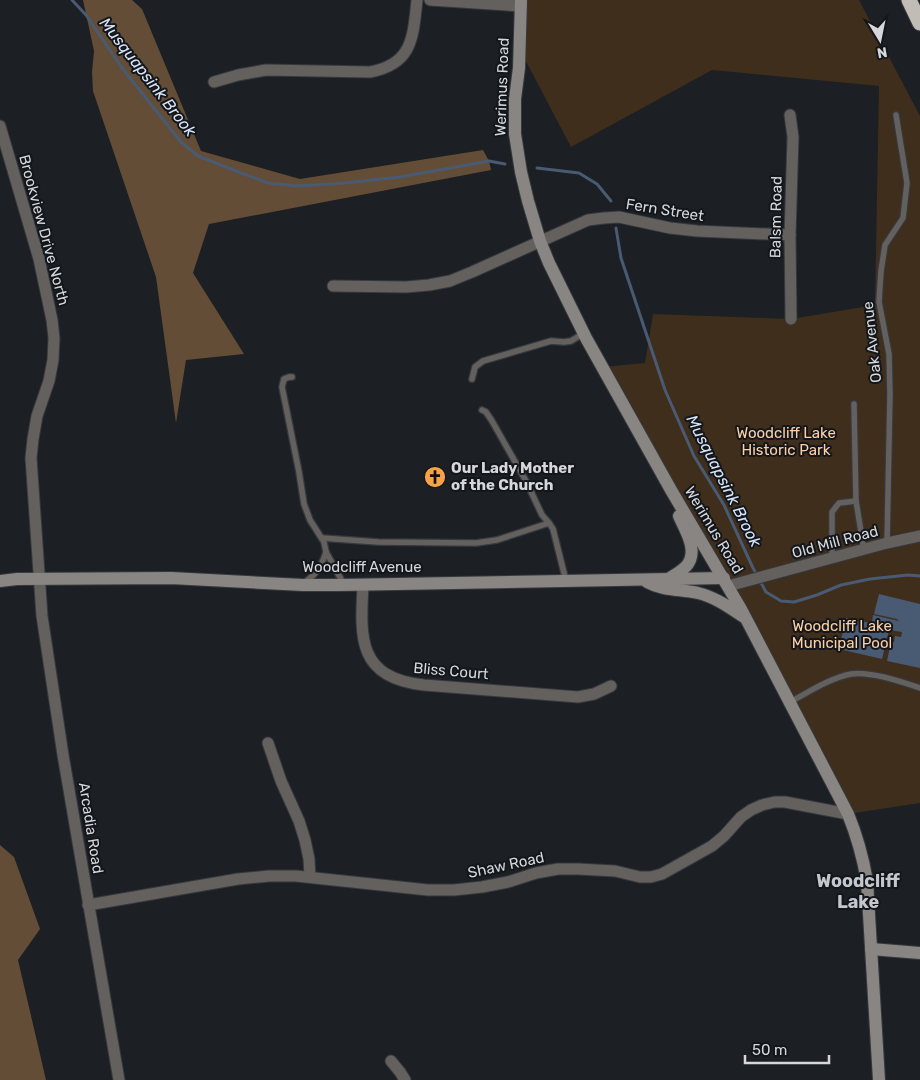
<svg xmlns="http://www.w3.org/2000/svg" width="920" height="1080" viewBox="0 0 920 1080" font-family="Rubik,sans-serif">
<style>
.green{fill:#3f2e1c}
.forest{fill:#634d36}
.water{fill:#495a73}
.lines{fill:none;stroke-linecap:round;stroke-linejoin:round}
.stream{stroke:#495a73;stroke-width:3}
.lane-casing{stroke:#36393d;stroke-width:8}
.street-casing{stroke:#36393d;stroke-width:13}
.secondary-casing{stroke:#36393d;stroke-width:14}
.highway-casing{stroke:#36393d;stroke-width:17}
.lane{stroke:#63605e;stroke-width:5.5}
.street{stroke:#63605e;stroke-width:11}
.secondary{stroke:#898582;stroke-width:12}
.highway{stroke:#c2bcb7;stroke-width:15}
.labels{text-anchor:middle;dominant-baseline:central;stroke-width:4;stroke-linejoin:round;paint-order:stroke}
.street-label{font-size:15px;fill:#d5d7da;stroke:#13161a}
.park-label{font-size:15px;fill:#fdd0a5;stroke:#13161a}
.poi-label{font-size:15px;font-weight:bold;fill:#d5d7da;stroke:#13161a;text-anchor:start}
.water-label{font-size:16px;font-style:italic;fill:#d8e5f9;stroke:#13161a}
.quarter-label{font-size:18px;font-weight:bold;fill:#c4c8ce;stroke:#13161a}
</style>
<rect width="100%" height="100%" fill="#1c1f24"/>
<path class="green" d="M521 0H859L920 116V803L848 814 603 367 645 363 653 314 791 319 875 305 879 86 712 70 571 147 519 48Z"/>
<g class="forest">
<path d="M83 0H132L142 9 201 151 300 179 483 150 489 161 491 170 209 224 193 273 244 354 186 360 176 423 156 277 93 91 92 72 94 51Z"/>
<path d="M0 845 14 857 40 929 18 960 46 1080H0Z"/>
</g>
<path class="water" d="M879 594 920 604V668L887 661 891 642H894L895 636 901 637 902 632 889 630 882 659 839 649 846 618 870 623 872 622 873 615 899 621 897 619 874 614Z"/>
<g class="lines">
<g class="stream">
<path d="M72 0 86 15 122 68 181 142 198 156 236 171 268 183 298 186 345 183 400 177 489 161 505 164"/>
<path d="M537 168 579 173 597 184 611 201"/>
<path d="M616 228 621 258 665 390 694 456 724 505 753 568 766 592 781 601 794 602 817 595 841 585 870 579 908 575 920 576"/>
</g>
<g class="lane-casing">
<g id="lane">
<path d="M292 377H289L284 379 282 387 299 472 304 504 310 520 324 542 326 552 342 581 345 583"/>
<path d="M472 379 475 367 483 361 551 341 564 342 571 341 584 333"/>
<path d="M854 404 856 501 864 550"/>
<path d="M482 410 486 412 492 421 526 481 542 515 549 523 553 529 566 581"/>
<path d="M322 538 378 542 476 543 497 540 549 523"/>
<path d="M887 543 890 394 889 354 879 302 881 271 885 245 903 218 907 183 896 115"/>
<path d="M832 558V512L839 503 856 501"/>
<path d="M305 582C317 574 322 565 326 552"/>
<path d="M790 702C809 692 830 678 851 674 869 671 903 682 920 688"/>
</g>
</g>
<g class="street-casing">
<g id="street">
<path d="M430 0 521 6"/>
<path d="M214 82 238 75 266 70 370 72C413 64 413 37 417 0"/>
<path d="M790 115 793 137 790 235 791 319"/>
<path d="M0 126 39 259 52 320 54 338 53 360 49 381 37 416 33 439 31 458 42 616 63 755 119 1080"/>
<path d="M333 286 406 287 429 285 450 281 472 272 588 220 604 218 619 217 670 228 697 231 790 235"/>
<path d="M363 585C360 639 358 678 424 685L578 697 594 694 611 686"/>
<path d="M728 586 887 543 920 536"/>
<path d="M268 743 281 781 299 821 305 840 309 859 310 877"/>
<path d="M88 905 238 879 269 876H296L428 890H454L482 887 508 882 536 873 558 869H578L615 871 640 877H651L662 874 712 846 724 836 741 817 751 810 762 805 775 802H785L848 814"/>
<path d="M391 1061 400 1072 405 1080"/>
</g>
</g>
<g class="secondary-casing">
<g id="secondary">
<path d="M521 0 519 68 515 99V134L521 172 528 201 540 241 549 263 586 338 671 490 741 609 848 814C857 836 863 858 867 881L879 1080"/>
<path d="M670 578C676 574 684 570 688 564 698 549 685 530 679 516"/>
<path d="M0 581 17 579 171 578 303 585H340L724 578"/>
<path d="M647 582C663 591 681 589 698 593 715 597 730 608 744 617"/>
<path d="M871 949 920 953"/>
</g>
</g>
<g class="highway-casing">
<path id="highway" d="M909 0 920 23"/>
</g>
<use href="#lane" class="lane"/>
<use href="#street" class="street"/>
<use href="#secondary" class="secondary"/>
<use href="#highway" class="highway"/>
</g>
<defs>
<g id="church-disc" transform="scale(1.125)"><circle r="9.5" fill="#f5a346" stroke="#13161a"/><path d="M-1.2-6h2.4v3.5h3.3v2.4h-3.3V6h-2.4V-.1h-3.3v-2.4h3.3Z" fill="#111"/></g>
</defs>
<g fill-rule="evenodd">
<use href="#church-disc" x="435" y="477"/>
</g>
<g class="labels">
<g class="street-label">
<text transform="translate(502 87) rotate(-88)">Werimus Road</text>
<text transform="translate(665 210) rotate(9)">Fern Street</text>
<text transform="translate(776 217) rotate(-89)">Balsm Road</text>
<text transform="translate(44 230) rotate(75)">Brookview Drive North</text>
<text transform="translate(872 342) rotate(-96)">Oak Avenue</text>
<text transform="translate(714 530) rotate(59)">Werimus Road</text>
<text transform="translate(835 542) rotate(-15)">Old Mill Road</text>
<text x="362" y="567">Woodcliff Avenue</text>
<text transform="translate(451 671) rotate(5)">Bliss Court</text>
<text transform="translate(91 828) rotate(81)">Arcadia Road</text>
<text transform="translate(506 865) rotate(-12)">Shaw Road</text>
</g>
<g class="park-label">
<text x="786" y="433">Woodcliff Lake<tspan x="786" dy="17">Historic Park</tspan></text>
<text x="842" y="626">Woodcliff Lake<tspan x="842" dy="17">Municipal Pool</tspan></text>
</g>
<g class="poi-label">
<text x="451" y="468">Our Lady Mother<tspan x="451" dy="17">of the Church</tspan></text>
</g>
<g class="water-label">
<text transform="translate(148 77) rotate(52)">Musquapsink Brook</text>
<text transform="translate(724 481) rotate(63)">Musquapsink Brook</text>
</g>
<g class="quarter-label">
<text x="858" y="881">Woodcliff<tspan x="858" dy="21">Lake</tspan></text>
</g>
</g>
<g transform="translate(880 40) rotate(170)" stroke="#13161a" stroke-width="4" paint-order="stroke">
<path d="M0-4L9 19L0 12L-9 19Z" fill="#d5d7da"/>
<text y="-8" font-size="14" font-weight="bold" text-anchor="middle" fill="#d5d7da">N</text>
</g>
<path d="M745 1055v8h84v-8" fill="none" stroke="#d5d7da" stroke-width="2.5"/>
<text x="752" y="1055" font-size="15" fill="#d5d7da" stroke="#13161a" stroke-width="4" paint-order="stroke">50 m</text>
</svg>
